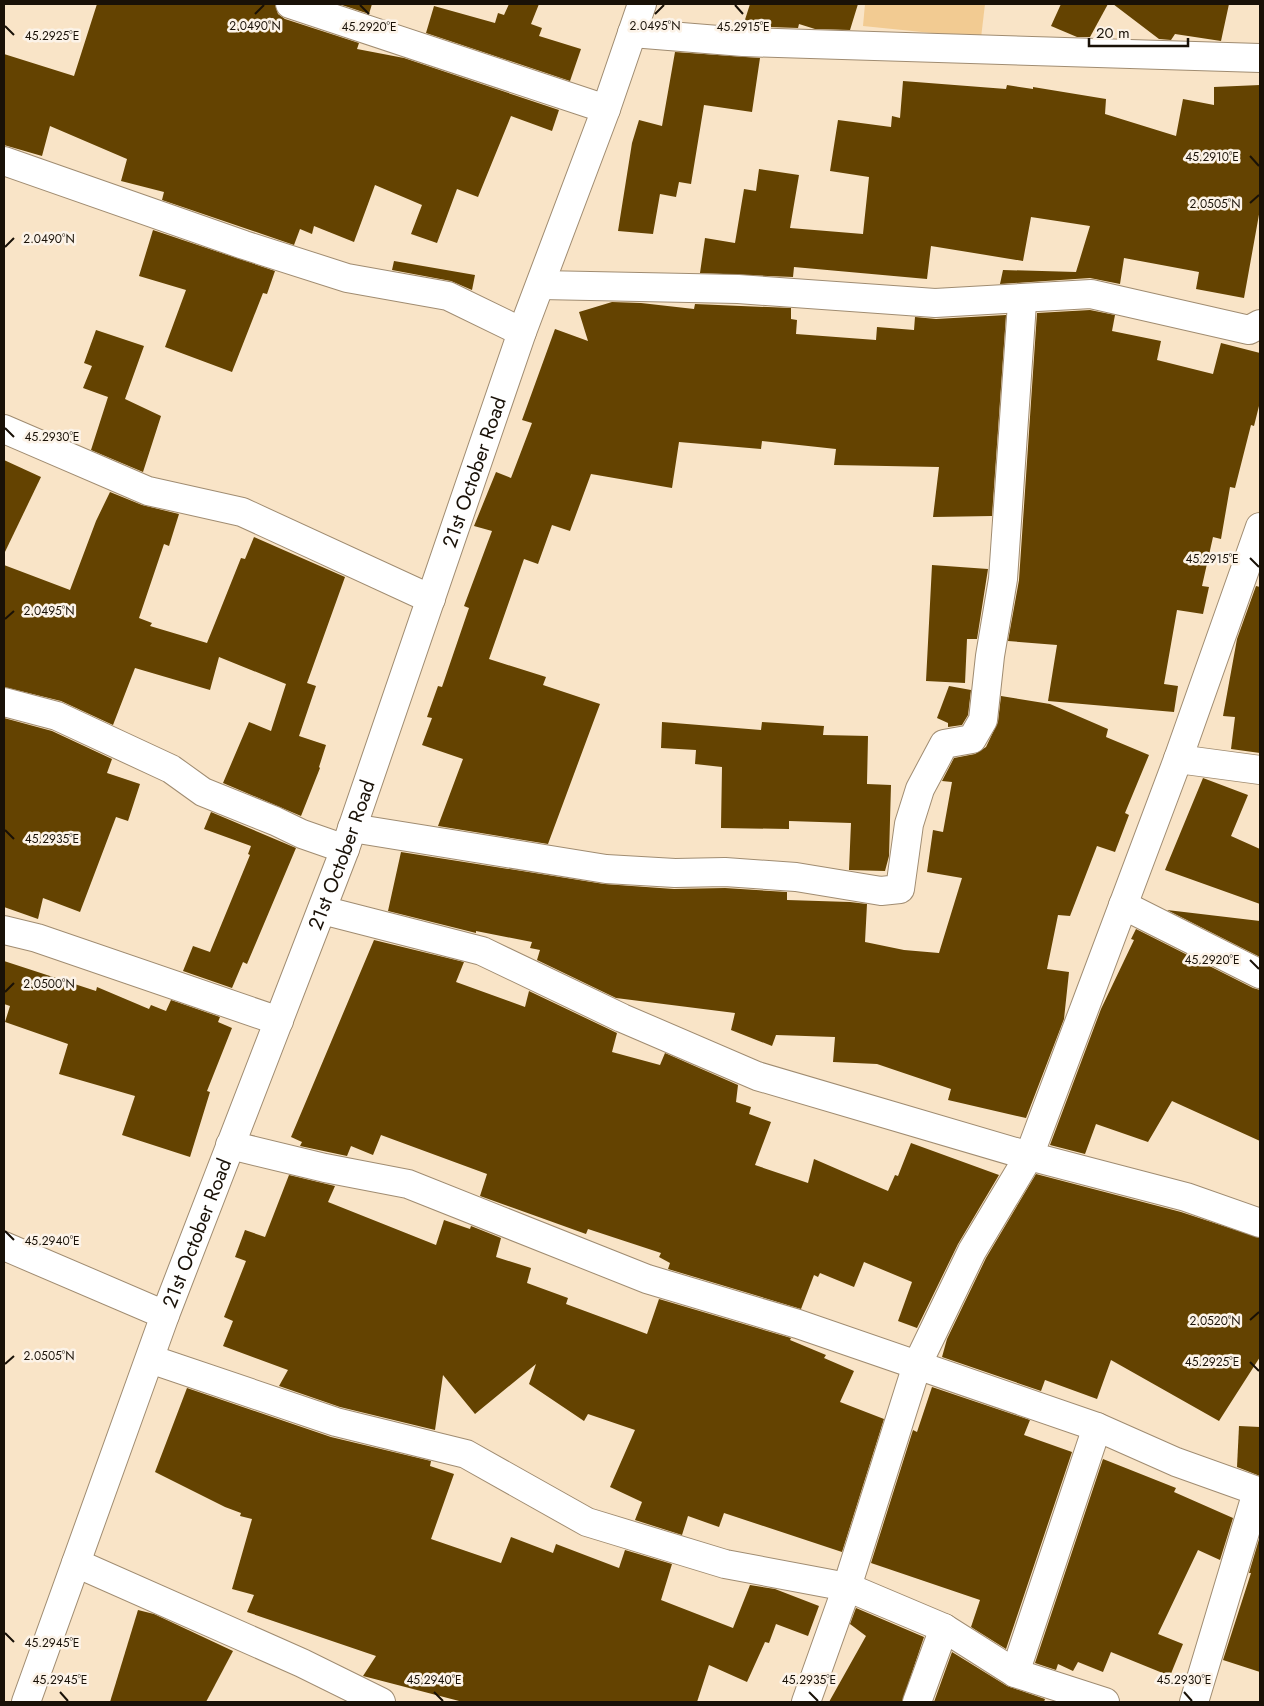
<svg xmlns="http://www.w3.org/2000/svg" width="1264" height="1706" viewBox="0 0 1264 1706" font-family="Jost,sans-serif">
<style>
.green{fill:#f2cb92}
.building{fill:#644301}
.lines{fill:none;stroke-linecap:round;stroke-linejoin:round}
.minor-casing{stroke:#a08c71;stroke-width:30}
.primary-casing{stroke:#a08c71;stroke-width:30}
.minor{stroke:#fff;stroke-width:28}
.primary{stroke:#fff;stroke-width:28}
.ticks{fill:none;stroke:#191107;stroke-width:2}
.labels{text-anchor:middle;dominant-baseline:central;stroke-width:5;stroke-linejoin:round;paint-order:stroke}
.street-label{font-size:20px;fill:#191107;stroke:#fcf3e8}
.ticks-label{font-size:12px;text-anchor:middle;fill:#191107;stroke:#fcf3e8;stroke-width:5;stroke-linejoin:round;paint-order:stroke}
</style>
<rect width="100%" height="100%" fill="#f9e4c7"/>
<path class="green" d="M865 4H985L981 38 863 26Z"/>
<g class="building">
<path d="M97 4H275L278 14 285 19 359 43 357 49 404 58 559 110 552 131 511 116 478 197 457 189 437 243 411 234 422 205 375 185 354 242 314 226 312 234 300 229 294 245 162 200 164 192 121 181 127 159 50 126 42 156 4 145V54L74 76Z"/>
<path d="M339 4H372L369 14Z"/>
<path d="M509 4H539L531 24 542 28 539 36 581 49 570 81 426 33 434 6 495 23 498 13 504 15Z"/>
<path d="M750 4H858L850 30 815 29 799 24 798 28 743 26Z"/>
<path d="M1061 4H1108L1090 37H1077L1051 26Z"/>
<path d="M1113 4H1229L1221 41 1175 34 1171 40 1159 39Z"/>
<path d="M675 52 760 58 752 112 704 105 691 184 679 182 676 197 660 194 653 234 618 231 632 143 639 120 662 126Z"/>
<path d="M903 81 1006 89 1007 85 1033 89V87L1106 99 1105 114 1176 136 1183 99 1214 105V87L1260 85V209L1244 298 1196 289 1199 272 1124 258 1120 284 1090 278 1000 284 1003 270 1076 272 1090 226 1031 217 1023 261 931 246 927 279 794 267 793 277 700 273 705 238 735 243 744 189 756 191 759 169 799 175 790 228 863 234 869 177 830 171 838 120 891 127 892 116 900 118Z"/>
<path d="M153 230 275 271 267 294 263 293 232 372 165 347 186 290 139 276Z"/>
<path d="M394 261 475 275 472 290 451 281 392 270Z"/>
<path d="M612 302 641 303 694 309 695 304 791 308V319L797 320 796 334 876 340 877 327 914 330 915 317 936 319 1006 315 992 516 933 517 939 467 834 465 836 449 762 441 761 449 679 442 672 488 591 474 570 531 552 525 538 564 524 559 489 659 546 677 543 685 600 704 548 844 438 826 463 759 422 745 432 718 427 717 438 686 442 687 469 608 464 606 492 531 474 526 496 472 511 478 532 423 522 420 555 329 588 341 579 312Z"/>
<path d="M1090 310 1115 315 1112 331 1161 341 1157 360 1213 374 1221 343 1260 353V402L1254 426 1251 425 1235 488 1230 487 1221 539 1213 537 1202 586 1209 587 1203 614 1177 610 1164 684 1178 686 1174 712 1048 701 1057 645 1008 641 1019 580 1037 313Z"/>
<path d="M96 330 144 346 125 399 161 416 143 472 91 450 108 397 83 388 92 366 84 363Z"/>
<path d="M4 460 41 477 4 554Z"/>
<path d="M110 492 142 505 179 514 169 546 164 544 139 618 152 623 150 626 207 643 241 558 245 559 254 537 345 577 307 683 316 686 299 736 326 745 319 767 320 768 301 816 223 783 249 722 271 731 286 684 219 657 210 690 135 668 113 725 61 701 4 687V565L70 590 96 521Z"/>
<path d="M932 565 988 569 977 639H967L965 683 926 681Z"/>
<path d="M1256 586 1260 587V753L1231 749 1235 717 1223 716 1237 639Z"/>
<path d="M949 686 971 690 968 715 962 725 948 727V723L937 718Z"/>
<path d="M1001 696 1050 704 1108 729 1106 737 1149 755 1125 813 1129 815 1115 852 1097 846 1070 916 1058 915 1047 969 1069 972 1064 1019 1026 1118 948 1100 951 1089 877 1064 833 1062 835 1037 776 1035 772 1046 731 1030 735 1013 616 998 537 960 540 950 530 948 532 942 476 931V933L388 911 401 852 604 884 674 889 725 888 787 892V900L850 902 867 904 865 942 904 950 939 953 962 878 927 872 933 830 943 832 952 782 942 781 954 758 975 754 986 747 998 722Z"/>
<path d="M4 718 52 731 112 759 107 773 140 784 128 821 116 817 80 912 43 898 38 919 4 907Z"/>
<path d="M662 722 761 730 762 722 824 726 823 735 868 736 867 784 891 785 889 856 885 871 849 870 851 823 789 821V829L721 828 722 767 695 764 696 750 661 748Z"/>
<path d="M1203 778 1248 795 1231 836 1260 849V904L1165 870Z"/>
<path d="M211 812 296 848 247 964 243 962 232 988 183 971 193 946 210 952 250 855 248 854 251 846 204 829Z"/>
<path d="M1167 910 1260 921V957Z"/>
<path d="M1136 929 1253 988 1260 990V1141L1172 1101 1148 1142 1096 1124 1085 1154 1050 1145 1101 1009 1134 940 1131 939Z"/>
<path d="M374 940 464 962 456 982 525 1007 529 991 531 992 617 1033 612 1052 660 1065 665 1053 738 1085 736 1102 751 1107 749 1114 771 1122 755 1165 808 1183 814 1159 888 1191 895 1175 898 1176 911 1143 999 1175 958 1244 917 1328 898 1321 912 1282 864 1262 854 1287 820 1273 818 1277 814 1275 801 1309 668 1269 670 1263 659 1257 661 1253 588 1229 586 1234 480 1196 487 1174 381 1135 373 1155 351 1146 347 1156 300 1146 302 1142 291 1137Z"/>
<path d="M4 961 96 991 97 987 149 1009 151 1005 166 1011 171 1000 220 1017 218 1022 232 1028 207 1091 210 1092 190 1157 122 1135 135 1096 59 1074 68 1044 5 1022 10 1006 4 1004Z"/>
<path d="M1036 1174 1181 1212 1260 1238V1357L1219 1421 1111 1360 1097 1399 1045 1380 1041 1391 942 1357 947 1339 986 1258Z"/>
<path d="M289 1175 335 1186 328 1202 436 1245 444 1220 467 1228 470 1229 471 1226 501 1238 496 1257 531 1268 527 1283 568 1298 566 1304 647 1334 659 1299 791 1338 790 1340 826 1355 824 1358 854 1371 840 1402 884 1419 842 1552 724 1513 719 1527 688 1516 682 1535 635 1520 642 1502 610 1487 635 1430 588 1414 584 1421 529 1384 536 1364 475 1414 443 1375 435 1430 340 1407 279 1386 288 1370 223 1346 233 1321 224 1317 246 1261 235 1257 245 1230 265 1237Z"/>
<path d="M932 1387 1030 1420 1024 1435 1072 1452 1006 1649 971 1627 980 1600 871 1563 913 1430 917 1432Z"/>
<path d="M187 1388 331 1437 431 1461 430 1466 454 1474 431 1539 501 1563 511 1537 553 1553 556 1544 619 1568 625 1550 672 1564 661 1600 733 1628 750 1585 775 1589 819 1606 808 1636 776 1624 769 1643 765 1642 747 1682 709 1665 697 1702H463L363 1676 376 1656 247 1612 254 1595 232 1589 252 1519 240 1516 241 1513 225 1507 155 1472Z"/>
<path d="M1239 1426 1260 1427V1476L1237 1467Z"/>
<path d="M1103 1459 1176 1488 1174 1492 1233 1518 1220 1560 1198 1550 1158 1634 1183 1644 1170 1676 1111 1652 1103 1672 1078 1662 1073 1671 1058 1664 1056 1670 1035 1663Z"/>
<path d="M1260 1536V1672L1223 1660 1251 1573H1249Z"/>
<path d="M856 1608 924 1637 902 1702H829L866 1636 850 1624Z"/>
<path d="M138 1610 154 1614 233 1651 206 1702H110Z"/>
<path d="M952 1652 1007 1686 1045 1699 1044 1702H934Z"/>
</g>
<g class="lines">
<g class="minor-casing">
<g id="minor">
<path d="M290 4 606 109"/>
<path d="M632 33 743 42 1260 58"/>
<path d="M4 161 244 245 347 278 448 296 522 332"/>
<path d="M541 285 738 289 935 303 1091 294 1249 330 1260 324"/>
<path d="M4 429 148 491 242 512 431 599"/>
<path d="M4 702 57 716 171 769 203 792 275 821 302 834 345 849"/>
<path d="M1178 759 1260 770"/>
<path d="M352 828 606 869 675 873 725 872 796 877 881 891 900 889 909 824 920 789 944 744 972 739 983 720 990 656 1003 579 1022 303 1024 298"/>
<path d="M1123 905 1260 974"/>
<path d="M322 910 482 951 622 1018 757 1076 1029 1156 1186 1197 1260 1223"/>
<path d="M4 930 37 938 279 1021"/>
<path d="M230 1145 325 1168 408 1184 647 1279 798 1324 1097 1427 1176 1462 1260 1492"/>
<path d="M4 1246 165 1315"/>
<path d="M150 1359 336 1422 466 1454 587 1522 725 1564 847 1587 944 1628 1015 1673 1105 1702"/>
<path d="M76 1563 302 1663 381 1702"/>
<path d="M1015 1673 1097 1427"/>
<path d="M806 1702 847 1587 917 1365 972 1251 1029 1156 1178 759 1260 527"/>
<path d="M917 1702 944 1628"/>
<path d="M1194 1702 1257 1492"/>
</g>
</g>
<g class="primary-casing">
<g id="primary">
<path id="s1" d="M26 1702 165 1315 345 849 522 332 606 109 642 4"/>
</g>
</g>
<use href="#minor" class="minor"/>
<use href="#primary" class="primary"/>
</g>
<path class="ticks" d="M360 5 369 14M735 5 743 14M255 14 264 5M655 14 664 5M5 26 14 35M1250 156 1259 166M1250 203 1259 195M5 247 14 238M5 428 14 437M1250 558 1259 567M5 619 14 611M5 830 14 839M1250 960 1259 969M5 992 14 983M5 1231 14 1240M1250 1320 1259 1312M1250 1362 1259 1371M5 1364 14 1356M5 1633 14 1642M60 1692 68 1701M434 1692 443 1701M809 1692 818 1701M1184 1692 1192 1701"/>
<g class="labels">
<g class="street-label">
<text stroke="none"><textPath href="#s1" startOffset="1309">21st October Road</textPath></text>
<text stroke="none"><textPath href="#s1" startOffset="904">21st October Road</textPath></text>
<text stroke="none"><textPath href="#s1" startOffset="499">21st October Road</textPath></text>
</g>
</g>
<g class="ticks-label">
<text x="255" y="30">2.0490°N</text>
<text x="655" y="30">2.0495°N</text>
<text x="369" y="31">45.2920°E</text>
<text x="743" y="31">45.2915°E</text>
<text x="52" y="40">45.2925°E</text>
<text x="1212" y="161">45.2910°E</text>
<text x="1215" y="208">2.0505°N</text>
<text x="49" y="243">2.0490°N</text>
<text x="52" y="441">45.2930°E</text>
<text x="1212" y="563">45.2915°E</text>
<text x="49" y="615">2.0495°N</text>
<text x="52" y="843">45.2935°E</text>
<text x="1212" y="964">45.2920°E</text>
<text x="49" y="988">2.0500°N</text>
<text x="52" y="1245">45.2940°E</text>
<text x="1215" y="1325">2.0520°N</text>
<text x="49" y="1360">2.0505°N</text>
<text x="1212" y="1366">45.2925°E</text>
<text x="52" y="1647">45.2945°E</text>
<text x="60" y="1684">45.2945°E</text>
<text x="434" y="1684">45.2940°E</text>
<text x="809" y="1684">45.2935°E</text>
<text x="1184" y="1684">45.2930°E</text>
</g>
<rect width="1264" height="1706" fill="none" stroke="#191107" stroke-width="10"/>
<path d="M1089 38v8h99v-8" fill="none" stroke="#191107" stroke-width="2.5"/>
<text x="1096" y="38" font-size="15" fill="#191107" stroke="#fcf3e8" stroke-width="4" paint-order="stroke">20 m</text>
</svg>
